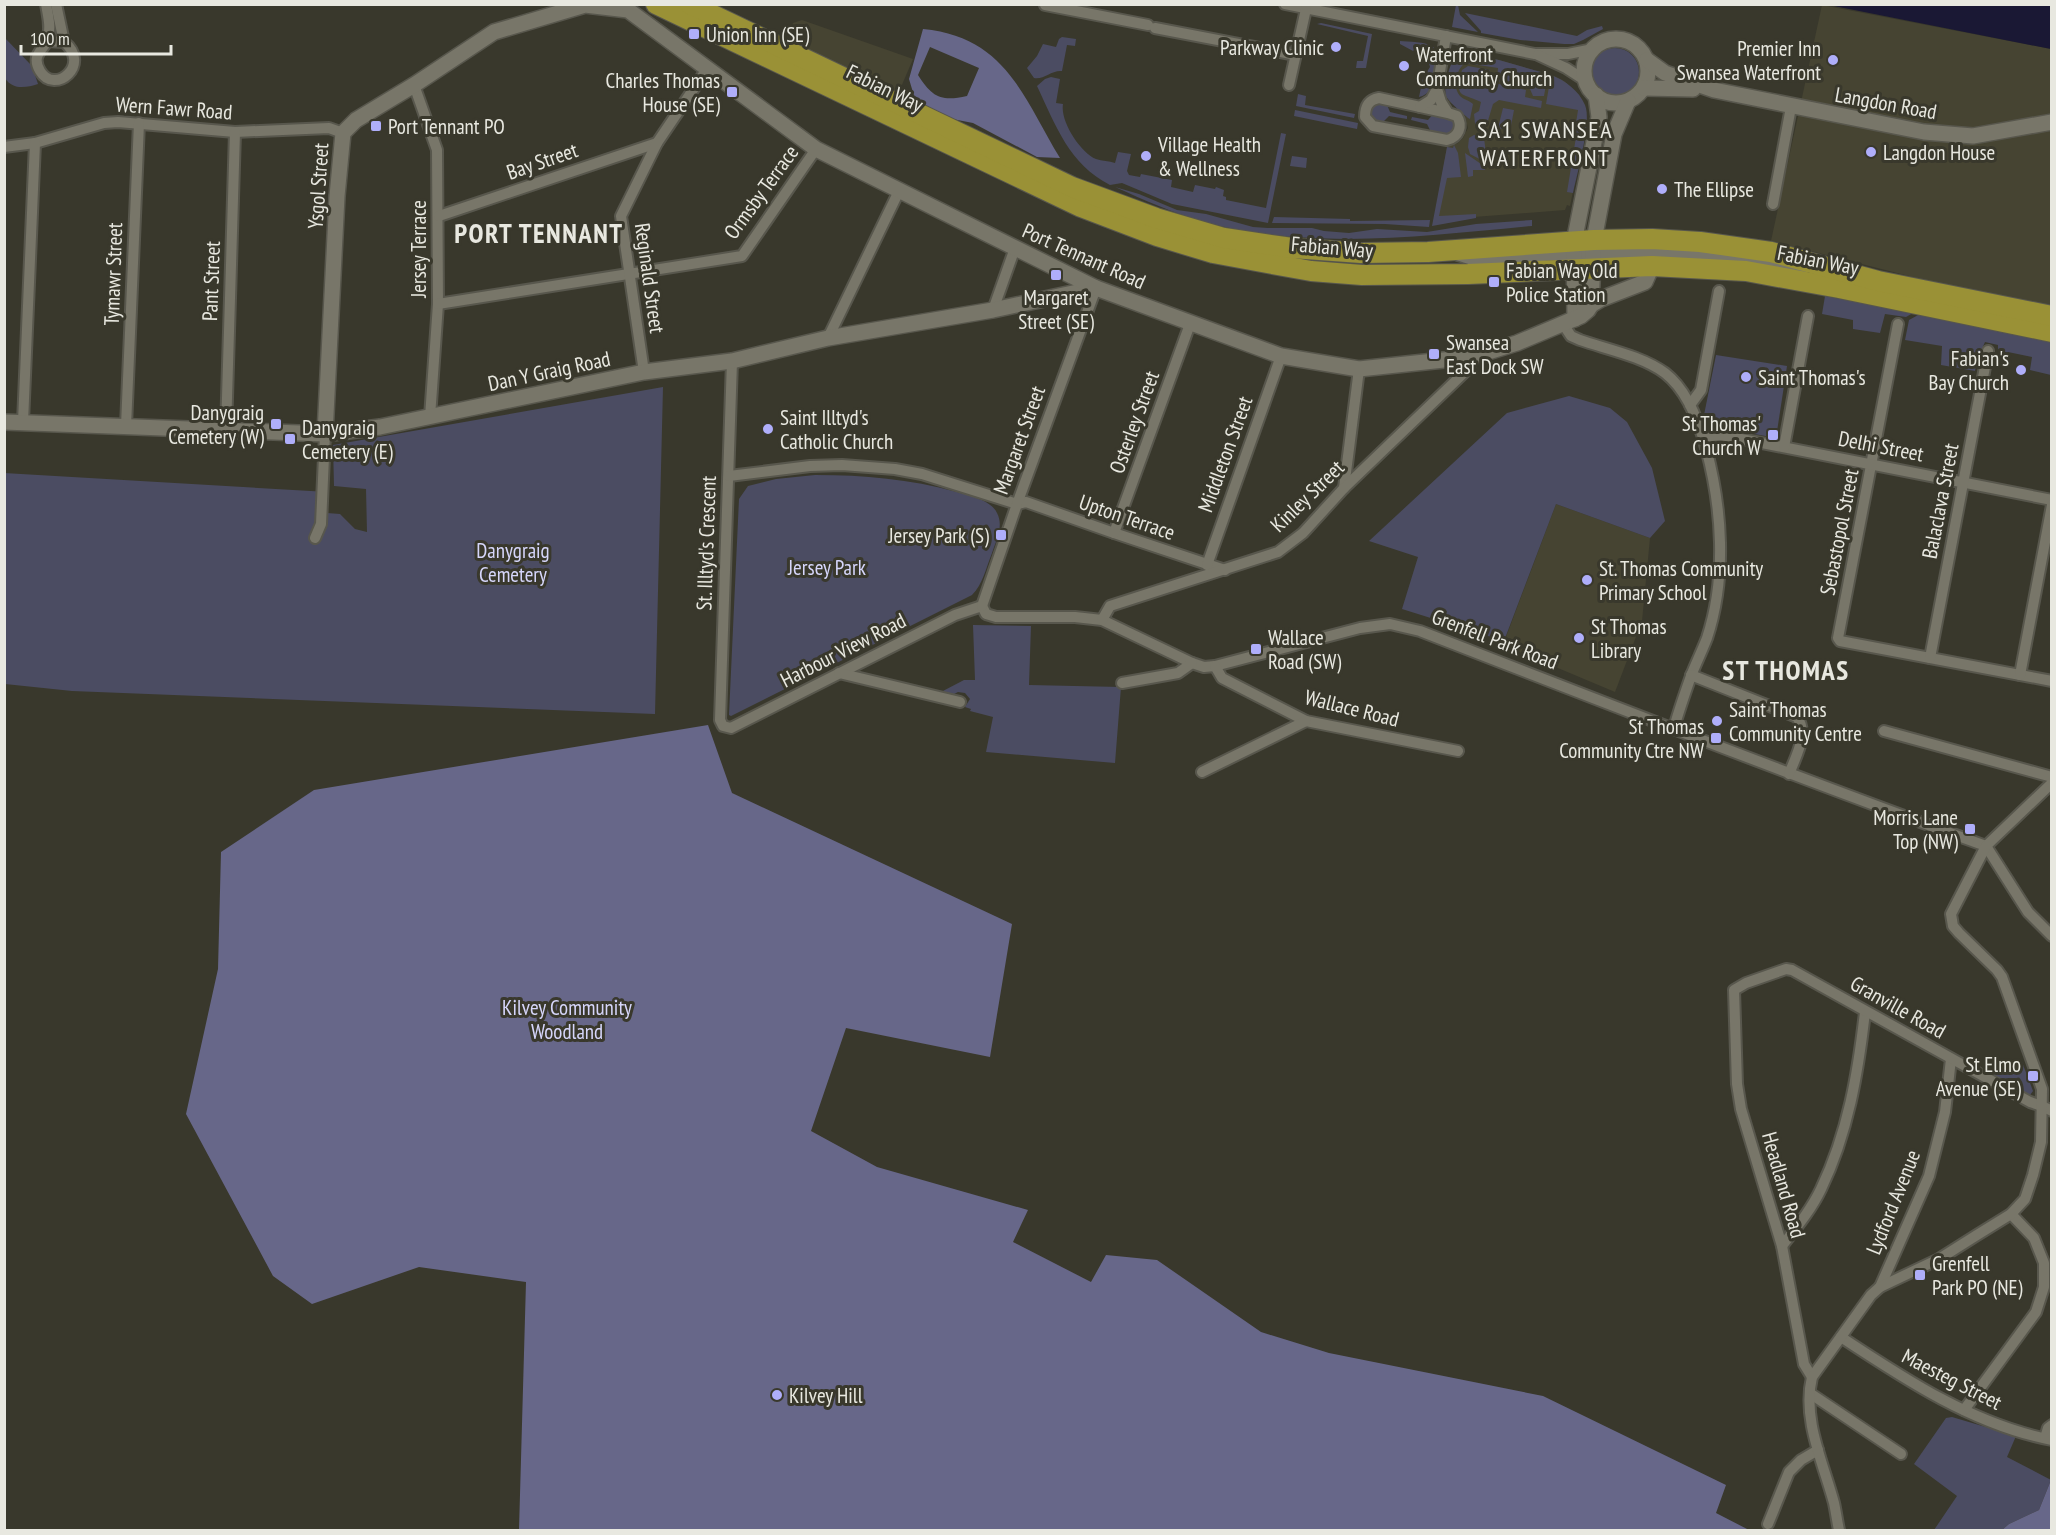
<svg xmlns="http://www.w3.org/2000/svg" width="2056" height="1535" viewBox="0 0 2056 1535" font-family="'PT Sans Narrow',sans-serif">
<style>
.built{fill:#464432}
.green{fill:#4b4c62}
.forest{fill:#676789;fill-rule:evenodd}
.water{fill:#1a1834}
.lines{fill:none;stroke-linecap:round;stroke-linejoin:round}
.street-casing{stroke:#58574d;stroke-width:14}
.secondary-casing{stroke:#58574d;stroke-width:18}
.highway-casing{stroke:#58574d;stroke-width:22}
.street{stroke:#787669;stroke-width:10}
.secondary{stroke:#787669;stroke-width:15}
.highway{stroke:#9a9136;stroke-width:20}
.poi-dot{fill:#afaefa;stroke:#39382c;stroke-width:2}
.labels{text-anchor:middle;dominant-baseline:central;stroke-width:6;stroke-linejoin:round;paint-order:stroke}
.poi-label{font-size:21px;fill:#e8e8e0;stroke:#39382c;text-anchor:start}
.street-label{font-size:21px;fill:#e8e8e0;stroke:#39382c}
.park-label{font-size:21px;fill:#d6d6fb;stroke:#39382c}
.quarter-label{font-size:24px;letter-spacing:1.5px;fill:#e8e8e0;stroke:#39382c}
.district-label{font-size:27px;font-weight:bold;letter-spacing:1.5px;fill:#e8e8e0;stroke:#39382c}
</style>
<rect width="100%" height="100%" fill="#39382c"/>
<g class="built">
<path d="M1822 5 2051 49V312L1771 241Z"/>
<path d="M802 20 913 59 898 94 785 40 793 23Z"/>
<path d="M1459 52 1499 60 1554 76 1564 81 1579 95 1586 109 1587 123 1570 206 1567 205 1565 210 1434 220 1447 147 1458 143 1463 138 1468 128 1465 116 1461 109 1449 102 1445 92 1452 59Z"/>
<path d="M1556 504 1650 538 1642 621 1615 692 1503 645Z"/>
</g>
<g class="green">
<path d="M1456 5H1458L1460 15 1478 32 1452 27Z"/>
<path d="M1465 13 1577 36 1587 30 1602 26 1603 29 1583 40 1574 44H1564L1520 40 1481 33V31Z"/>
<path d="M1321 23 1372 34 1366 68H1356L1357 61H1363L1368 36 1317 24Z"/>
<path d="M4 37 32 66 38 84C26 88 12 90 5 78Z"/>
<path d="M1062 37 1076 39 1075 46 1067 45 1062 71C1051 70 1044 80 1034 78L1027 68 1037 56 1043 44 1056 47 1059 39Z"/>
<path d="M1400 41C1408 42 1426 41 1433 47 1440 53 1434 81 1430 89 1428 93 1424 96 1419 97L1423 78 1430 67 1426 53 1415 49 1413 51 1400 44Z"/>
<circle cx="1615" cy="72" r="24"/>
<path d="M1459 52 1499 60 1548 74 1544 96H1533L1530 89 1527 87 1497 81 1498 68 1465 63C1456 70 1452 87 1460 96 1464 100 1469 100 1473 104L1470 119C1466 117 1448 101 1446 96 1443 86 1451 58 1459 52Z"/>
<path d="M1468 66 1490 70V82L1526 90 1525 97 1542 101 1541 108 1499 100 1493 104 1487 124H1475L1474 114 1479 111 1481 102C1460 92 1455 99 1462 70Z"/>
<path d="M1551 75C1565 80 1579 91 1585 105 1592 121 1577 174 1573 193L1567 192 1576 137 1574 136 1578 110 1546 104Z"/>
<path d="M1051 77 1060 79 1056 103 1063 104C1060 121 1080 152 1096 159 1102 161 1109 161 1115 163L1118 152 1131 154 1127 171 1129 175 1140 177 1141 174 1172 180 1171 187 1193 192 1195 185 1215 189 1216 187 1224 190 1223 196 1226 197V200L1266 208 1281 133 1286 134 1268 223 1172 204 1122 183 1110 185C1069 164 1056 126 1037 86L1045 79Z"/>
<path d="M1298 94 1306 96 1305 105 1355 114 1354 118 1296 106Z"/>
<path d="M1380 103 1387 105 1390 112 1407 116V119L1389 116 1382 123 1375 121 1370 112 1372 107Z"/>
<path d="M1503 108 1514 110 1510 131 1498 128Z"/>
<path d="M1295 110 1358 123 1357 129 1294 116Z"/>
<path d="M1434 113C1444 116 1455 116 1455 128L1446 135 1431 132 1427 124 1411 120 1412 117 1428 120Z"/>
<path d="M1474 135 1484 138 1486 153 1490 158 1489 164 1470 154 1468 147 1469 138Z"/>
<path d="M1454 145 1458 153 1461 177 1447 178 1439 216 1476 214V218L1432 226 1447 147 1453 148Z"/>
<path d="M1465 153 1484 166 1485 170H1473V176L1468 177Z"/>
<path d="M1292 156 1307 158 1306 168 1290 166Z"/>
<path d="M1115 187 1139 194 1177 210 1206 214 1253 227 1268 228H1312L1324 231 1349 233 1377 229 1427 232 1476 224 1532 220V226C1424 236 1311 251 1205 222 1173 213 1144 200 1115 187Z"/>
<path d="M1274 217 1350 219V221L1430 220 1429 227 1385 224 1272 223Z"/>
<path d="M1825 296 1913 313 1906 317 1885 314 1880 333 1853 329V320L1822 314Z"/>
<path d="M1920 314 2051 342V375L2030 370 2032 357 2008 352 2006 354 1998 351V345L1985 342 1981 351 1974 354 1972 361 1976 365 1975 371 1941 365 1942 346 1905 340 1909 320Z"/>
<path d="M1716 355 1787 366 1776 438 1711 426 1703 420Z"/>
<path d="M663 387 655 714 72 691 5 684 4 473 328 492 327 513 340 514 355 529 367 532 366 489 334 486 333 445Z"/>
<path d="M1569 396 1610 408 1627 422 1652 468 1665 521 1650 538 1556 504 1504 641 1402 609 1418 557 1369 541 1507 413Z"/>
<path d="M815 475C865 475 909 479 957 492 970 496 991 500 997 513 1004 526 996 541 992 553 986 568 983 584 972 595L731 716 729 715 739 499 748 486 776 479Z"/>
<path d="M973 625 1031 626 1029 685 1121 687 1115 763 986 752 993 717 970 711 971 709 965 707 970 699 965 693 958 692 952 695 941 692 964 680H975Z"/>
<path d="M2022 1062 2033 1091 2030 1095 1992 1074Z"/>
<path d="M1952 1417 2016 1436 2007 1457 2051 1480 2039 1510 2009 1524 2002 1530H1934L1957 1496 1914 1464 1946 1418Z"/>
</g>
<g class="forest">
<path d="M923 29C1006 37 1023 97 1060 158L1037 157 973 123 942 117 915 99 909 79ZM930 47 979 68 967 96C941 102 932 97 918 75Z"/>
<path d="M708 725 732 793 1012 924 990 1057 846 1028 811 1131 877 1167 1028 1210 1013 1242 1091 1282 1106 1255 1157 1260 1261 1332 1329 1353 1543 1396 1726 1485 1716 1513 1749 1530H519L526 1282 419 1267 312 1304 273 1276 186 1114 218 969 221 852 314 790Z"/>
<path d="M2051 1480V1530H2002L2009 1524 2039 1510Z"/>
</g>
<path class="water" d="M1829 5H2051V49Z"/>
<g class="lines">
<g class="street-casing">
<g id="street">
<path d="M46 4C48 16 51 26 48 38 45 50 30 54 40 71 55 96 92 64 64 42L48 41"/>
<path d="M56 4 64 42"/>
<path d="M1285 4 1535 54H1568L1593 49"/>
<path d="M1045 5 1148 25"/>
<path d="M1155 28 1296 55"/>
<path d="M1538 55 1566 68 1586 81"/>
<path d="M414 85 437 150 438 304 430 417"/>
<path d="M1289 85 1306 9"/>
<path d="M1437 89 1441 102 1448 113 1457 116C1463 126 1459 137 1447 140L1373 126 1365 117C1365 107 1368 100 1379 98L1448 113"/>
<path d="M1420 107 1431 100 1437 89 1446 36"/>
<path d="M4 147 35 143 104 123 118 122 235 132 329 128 343 133"/>
<path d="M1773 204 1791 107"/>
<path d="M439 216 657 143"/>
<path d="M438 304 742 256 816 149"/>
<path d="M993 310 1015 248"/>
<path d="M1563 324 1571 336 1580 340C1606 349 1642 356 1665 373 1687 390 1699 422 1706 448 1722 508 1727 577 1707 638 1702 651 1696 663 1691 676 1685 693 1679 710 1674 728"/>
<path d="M1898 324 1838 638 1840 641 2052 681"/>
<path d="M828 338 899 191"/>
<path d="M732 361 720 720 723 726 731 728 955 615 982 606"/>
<path d="M644 372 621 216 657 143 707 69"/>
<path d="M1690 405 1701 390 1719 291"/>
<path d="M23 422 35 143"/>
<path d="M126 426 139 123"/>
<path d="M226 431 235 132"/>
<path d="M1703 437 1721 435 2052 500"/>
<path d="M1784 447 1808 316"/>
<path d="M729 476 810 466 842 465 895 469 922 474 1017 504 1026 502 1114 533 1225 570"/>
<path d="M1344 488 1359 369"/>
<path d="M1114 533 1190 324"/>
<path d="M315 538 321 524 325 434"/>
<path d="M1207 565 1281 356"/>
<path d="M982 606 986 614 996 617H1075L1102 620 1192 663 1204 667 1215 666 1360 628 1390 624 1420 631C1608 704 1796 777 1986 846"/>
<path d="M982 606 1017 504 1096 288"/>
<path d="M1102 620 1110 606 1278 552 1303 533 1344 488 1469 368 1472 357"/>
<path d="M1930 658 1988 351"/>
<path d="M1215 666 1222 678 1306 721 1458 751"/>
<path d="M839 673 960 702"/>
<path d="M1691 675 1797 717C1809 734 1796 756 1789 774"/>
<path d="M2020 675 2052 505"/>
<path d="M1122 683 1178 673 1192 663"/>
<path d="M1884 731 2052 777"/>
<path d="M1202 772 1306 721"/>
<path d="M1986 846 2028 912 2052 936"/>
<path d="M1782 1246C1796 1228 1811 1210 1821 1189 1848 1133 1858 1073 1865 1012"/>
<path d="M1880 1287 1929 1176 1945 1112 1951 1059"/>
<path d="M1841 1337C1906 1380 1974 1425 2052 1440"/>
<path d="M1812 1377 1804 1364 1782 1246 1741 1109 1737 1084 1734 990 1746 983 1786 969 1792 970 2030 1102 2042 1106 2052 1111"/>
<path d="M1811 1394 1901 1454"/>
<path d="M1964 1410 2036 1312 2044 1287V1263L2034 1238 2011 1214"/>
<path d="M2045 1438 2048 1428 2052 1425"/>
<path d="M1768 1524 1789 1472 1801 1460 1818 1450"/>
<path d="M1839 1530C1837 1521 1836 1512 1834 1503 1823 1462 1802 1419 1812 1377L1871 1295 1880 1287 1939 1259 1977 1235 2011 1214 2025 1199 2033 1175 2041 1142 2042 1089 2002 977 1997 970 1959 933 1953 926 1951 914 1986 846 2052 783"/>
</g>
</g>
<g class="secondary-casing">
<g id="secondary">
<circle cx="1616" cy="71" r="32"/>
<path d="M1647 60 1665 73 1714 90 1924 132 1973 136 2052 122"/>
<path d="M1644 88 1693 89"/>
<path d="M1586 252 1593 254C1663 253 1732 253 1800 273"/>
<path d="M1458 253C1466 255 1474 259 1482 259 1507 259 1562 247 1583 257"/>
<path d="M1591 305 1601 299 1645 282 1652 266"/>
<path d="M1575 319 1574 242 1599 117 1596 95"/>
<path d="M4 422 325 434 380 427 644 372 732 361 828 338 993 310 1096 288"/>
<path d="M325 434 337 196 343 133 356 120 414 85 494 32 585 5 628 10 816 149 1096 288 1281 356 1359 369 1472 357 1517 343 1581 316 1588 310 1591 305 1594 240 1614 134 1628 101"/>
</g>
</g>
<g class="highway-casing">
<g id="highway">
<path d="M656 4 1081 207 1157 236 1213 253 1311 271 1362 275 1468 274 1652 266 1746 271 1839 288 2052 332"/>
<path d="M690 4 1072 187 1156 218 1224 238 1292 248 1361 253 1428 252 1594 240 1652 239 1700 242 1771 252 1878 281 2052 316"/>
</g>
</g>
<use href="#street" class="street"/>
<use href="#secondary" class="secondary"/>
<use href="#highway" class="highway"/>
</g>
<g class="poi-dot">
<rect x="688" y="28" width="12" height="12" rx="3"/>
<circle cx="1336" cy="47" r="6"/>
<circle cx="1833" cy="60" r="6"/>
<circle cx="1404" cy="66" r="6"/>
<rect x="726" y="86" width="12" height="12" rx="3"/>
<rect x="370" y="120" width="12" height="12" rx="3"/>
<circle cx="1871" cy="152" r="6"/>
<circle cx="1146" cy="156" r="6"/>
<circle cx="1662" cy="189" r="6"/>
<rect x="1050" y="269" width="12" height="12" rx="3"/>
<rect x="1488" y="276" width="12" height="12" rx="3"/>
<rect x="1428" y="348" width="12" height="12" rx="3"/>
<circle cx="2021" cy="370" r="6"/>
<circle cx="1746" cy="377" r="6"/>
<rect x="270" y="418" width="12" height="12" rx="3"/>
<circle cx="768" cy="429" r="6"/>
<rect x="1767" y="429" width="12" height="12" rx="3"/>
<rect x="284" y="433" width="12" height="12" rx="3"/>
<rect x="995" y="529" width="12" height="12" rx="3"/>
<circle cx="1587" cy="580" r="6"/>
<circle cx="1579" cy="638" r="6"/>
<rect x="1250" y="643" width="12" height="12" rx="3"/>
<circle cx="1717" cy="721" r="6"/>
<rect x="1710" y="732" width="12" height="12" rx="3"/>
<rect x="1964" y="823" width="12" height="12" rx="3"/>
<rect x="2027" y="1070" width="12" height="12" rx="3"/>
<rect x="1914" y="1269" width="12" height="12" rx="3"/>
<circle cx="777" cy="1395" r="6"/>
</g>
<g class="labels">
<g class="poi-label">
<text x="706" y="34">Union Inn (SE)</text>
<text x="1324" y="47" text-anchor="end">Parkway Clinic</text>
<text x="1821" y="48" text-anchor="end">Premier Inn<tspan x="1821" dy="24">Swansea Waterfront</tspan></text>
<text x="1416" y="54">Waterfront<tspan x="1416" dy="24">Community Church</tspan></text>
<text x="720" y="80" text-anchor="end">Charles Thomas<tspan x="720" dy="24">House (SE)</tspan></text>
<text x="388" y="126">Port Tennant PO</text>
<text x="1158" y="144">Village Health<tspan x="1158" dy="24">&amp; Wellness</tspan></text>
<text x="1883" y="152">Langdon House</text>
<text x="1674" y="189">The Ellipse</text>
<text x="1506" y="270">Fabian Way Old<tspan x="1506" dy="24">Police Station</tspan></text>
<text x="1056" y="297" text-anchor="middle">Margaret<tspan x="1056" dy="24">Street (SE)</tspan></text>
<text x="1446" y="342">Swansea<tspan x="1446" dy="24">East Dock SW</tspan></text>
<text x="2009" y="358" text-anchor="end">Fabian's<tspan x="2009" dy="24">Bay Church</tspan></text>
<text x="1758" y="377">Saint Thomas's</text>
<text x="264" y="412" text-anchor="end">Danygraig<tspan x="264" dy="24">Cemetery (W)</tspan></text>
<text x="780" y="417">Saint Illtyd's<tspan x="780" dy="24">Catholic Church</tspan></text>
<text x="1761" y="423" text-anchor="end">St Thomas'<tspan x="1761" dy="24">Church W</tspan></text>
<text x="302" y="427">Danygraig<tspan x="302" dy="24">Cemetery (E)</tspan></text>
<text x="989" y="535" text-anchor="end">Jersey Park (S)</text>
<text x="1599" y="568">St. Thomas Community<tspan x="1599" dy="24">Primary School</tspan></text>
<text x="1591" y="626">St Thomas<tspan x="1591" dy="24">Library</tspan></text>
<text x="1268" y="637">Wallace<tspan x="1268" dy="24">Road (SW)</tspan></text>
<text x="1729" y="709">Saint Thomas<tspan x="1729" dy="24">Community Centre</tspan></text>
<text x="1704" y="726" text-anchor="end">St Thomas<tspan x="1704" dy="24">Community Ctre NW</tspan></text>
<text x="1958" y="817" text-anchor="end">Morris Lane<tspan x="1958" dy="24">Top (NW)</tspan></text>
<text x="2021" y="1064" text-anchor="end">St Elmo<tspan x="2021" dy="24">Avenue (SE)</tspan></text>
<text x="1932" y="1263">Grenfell<tspan x="1932" dy="24">Park PO (NE)</tspan></text>
<text x="789" y="1395">Kilvey Hill</text>
</g>
<g class="street-label">
<text transform="translate(885 88) rotate(26)">Fabian Way</text>
<text transform="translate(1886 103) rotate(10)">Langdon Road</text>
<text transform="translate(174 108) rotate(4)">Wern Fawr Road</text>
<text transform="translate(542 161) rotate(-19)">Bay Street</text>
<text transform="translate(318 186) rotate(-86)">Ysgol Street</text>
<text transform="translate(761 192) rotate(-54)">Ormsby Terrace</text>
<text transform="translate(1332 247) rotate(5)">Fabian Way</text>
<text transform="translate(418 249) rotate(-90)">Jersey Terrace</text>
<text transform="translate(1084 256) rotate(24)">Port Tennant Road</text>
<text transform="translate(1818 260) rotate(11)">Fabian Way</text>
<text transform="translate(113 274) rotate(-88)">Tymawr Street</text>
<text transform="translate(650 278) rotate(82)">Reginald Street</text>
<text transform="translate(211 281) rotate(-88)">Pant Street</text>
<text transform="translate(549 371) rotate(-12)">Dan Y Graig Road</text>
<text transform="translate(1134 422) rotate(-70)">Osterley Street</text>
<text transform="translate(1019 440) rotate(-70)">Margaret Street</text>
<text transform="translate(1881 446) rotate(11)">Delhi Street</text>
<text transform="translate(1225 454) rotate(-70)">Middleton Street</text>
<text transform="translate(1307 496) rotate(-44)">Kinley Street</text>
<text transform="translate(1940 501) rotate(-79)">Balaclava Street</text>
<text transform="translate(1127 517) rotate(19)">Upton Terrace</text>
<text transform="translate(1839 532) rotate(-79)">Sebastopol Street</text>
<text transform="translate(706 543) rotate(-88)">St. Illtyd's Crescent</text>
<text transform="translate(1495 639) rotate(21)">Grenfell Park Road</text>
<text transform="translate(843 650) rotate(-27)">Harbour View Road</text>
<text transform="translate(1352 708) rotate(14)">Wallace Road</text>
<text transform="translate(1898 1007) rotate(29)">Granville Road</text>
<text transform="translate(1784 1185) rotate(74)">Headland Road</text>
<text transform="translate(1893 1202) rotate(-68)">Lydford Avenue</text>
<text transform="translate(1952 1379) rotate(27)">Maesteg Street</text>
</g>
<g class="park-label">
<text x="513" y="550">Danygraig<tspan x="513" dy="24">Cemetery</tspan></text>
<text x="827" y="567">Jersey Park</text>
<text x="567" y="1007">Kilvey Community<tspan x="567" dy="24">Woodland</tspan></text>
</g>
<g class="quarter-label">
<text x="1545" y="129">SA1 SWANSEA<tspan x="1545" dy="28">WATERFRONT</tspan></text>
</g>
<g class="district-label">
<text x="539" y="233">PORT TENNANT</text>
<text x="1786" y="670">ST THOMAS</text>
</g>
</g>
<rect width="2056" height="1535" fill="none" stroke="#e8e8e0" stroke-width="12"/>
<path d="M21 45v9h150v-9" fill="none" stroke="#e8e8e0" stroke-width="3"/>
<text x="30" y="45" font-size="18" fill="#e8e8e0" stroke="#39382c" stroke-width="4.5" paint-order="stroke">100 m</text>
</svg>
